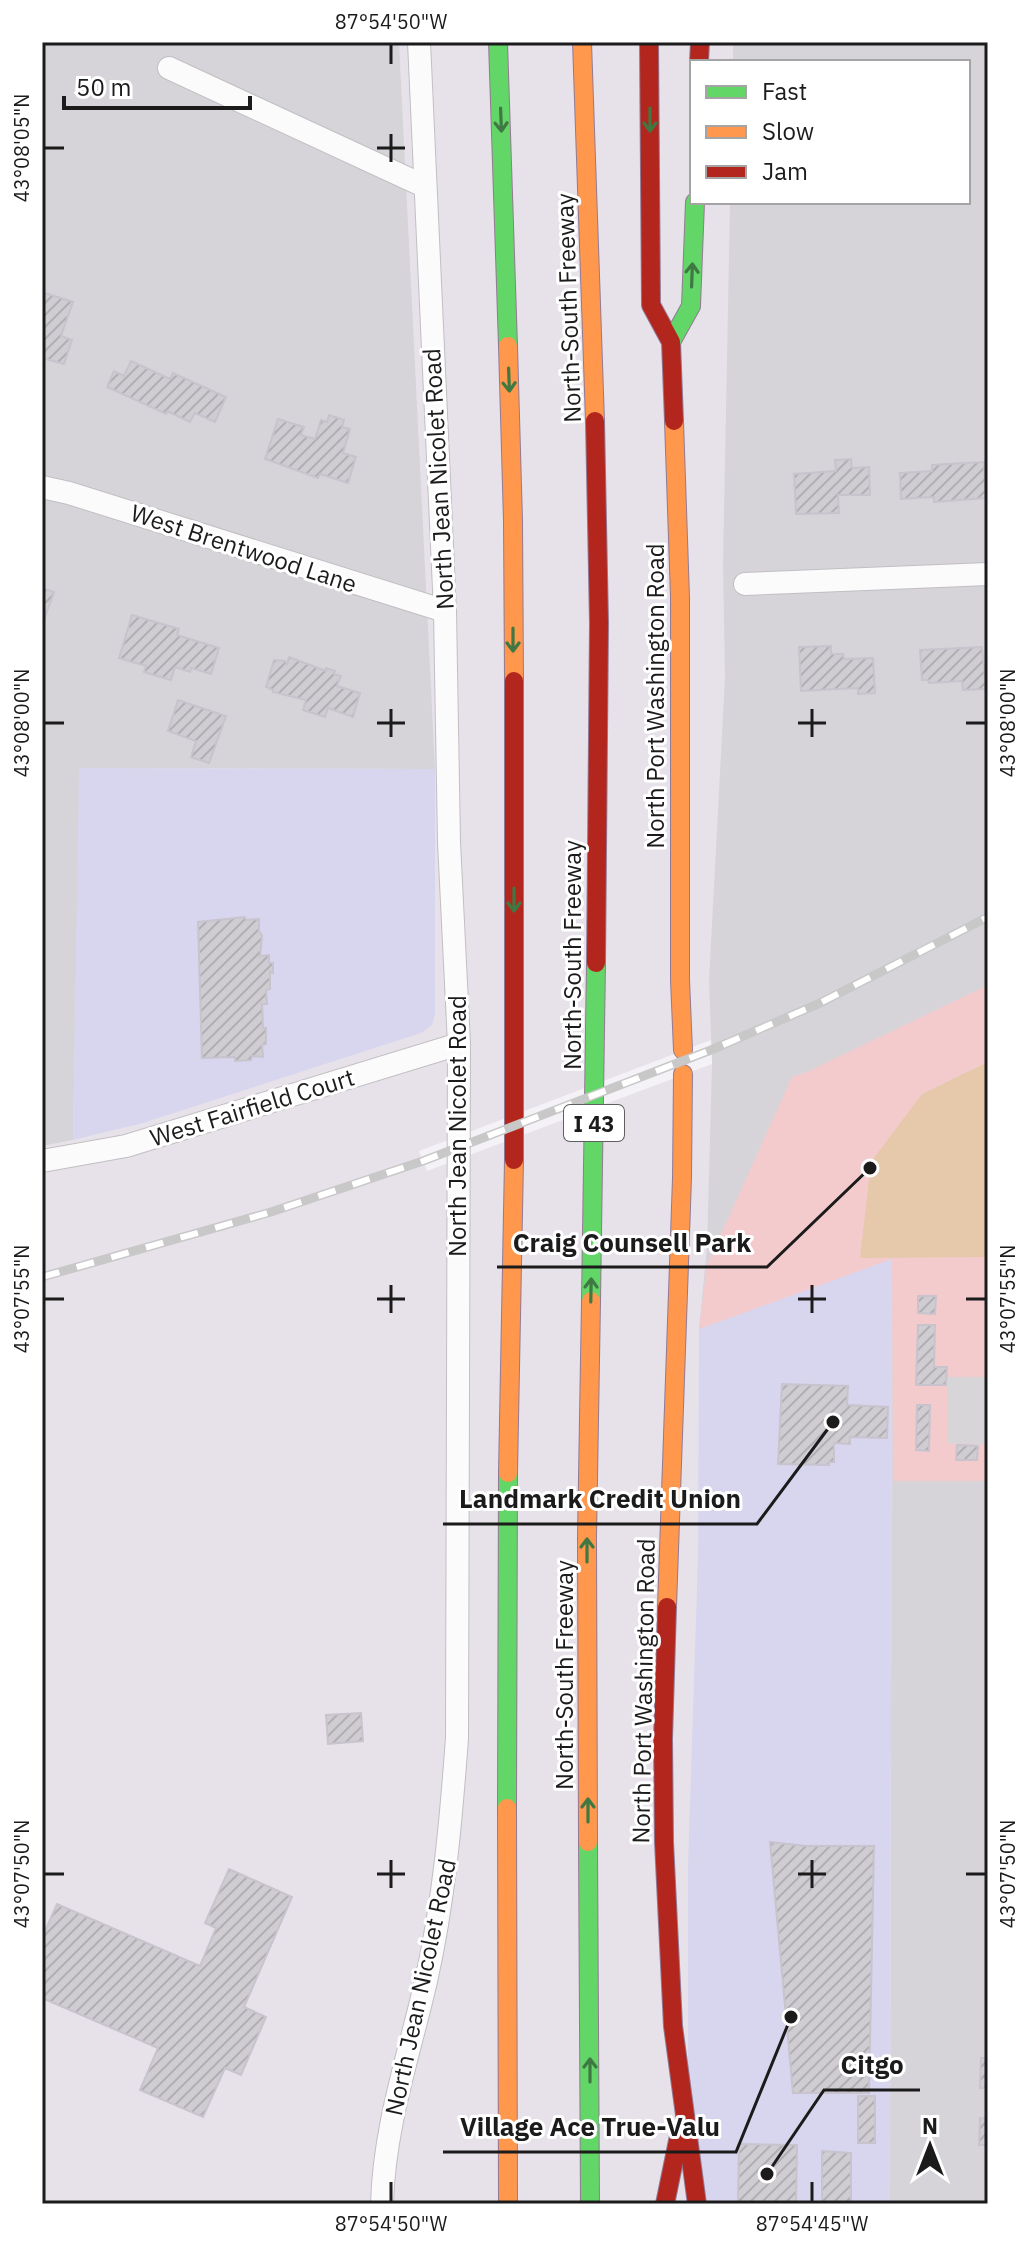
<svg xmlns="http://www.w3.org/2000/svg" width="1030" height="2246" viewBox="0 0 1030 2246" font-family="'IBM Plex Sans',sans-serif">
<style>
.residential{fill:#d6d4d9}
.commercial{fill:#d8d6ee}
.park{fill:#f3cbcd}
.pitch{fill:#e5c9aa}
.parking{fill:#d7d5d8}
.pier{fill:#f4f2f6}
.building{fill:url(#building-hatch);stroke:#c8c3cd;stroke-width:2}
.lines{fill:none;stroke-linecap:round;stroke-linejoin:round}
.street-casing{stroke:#c1bfc2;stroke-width:24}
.fast-casing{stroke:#937a93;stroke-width:20}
.slow-casing{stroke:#937a93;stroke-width:20}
.jam-casing{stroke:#937a93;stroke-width:20}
.street{stroke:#fbfbfc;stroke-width:22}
.fast{stroke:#63d668;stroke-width:18}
.slow{stroke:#ff974d;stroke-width:18}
.jam{stroke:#b3261e;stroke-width:18}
.rail-casing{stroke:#c8c8c9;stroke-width:9}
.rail{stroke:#fff;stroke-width:6;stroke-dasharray:18;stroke-linecap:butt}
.oneway{stroke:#3f7842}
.ticks{fill:none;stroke:#1b1b1b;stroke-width:3}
.labels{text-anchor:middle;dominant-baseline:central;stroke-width:6;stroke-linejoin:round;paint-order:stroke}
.shield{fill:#fff;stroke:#5f5f5f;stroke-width:2}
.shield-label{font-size:22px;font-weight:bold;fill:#1b1b1b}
.street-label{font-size:24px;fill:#1b1b1b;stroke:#fff}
.leader{fill:none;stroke:#1b1b1b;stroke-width:3}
.callout-dot{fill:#1b1b1b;stroke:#fff;stroke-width:3}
.callout-label{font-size:26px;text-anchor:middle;font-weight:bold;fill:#1b1b1b;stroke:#fff;stroke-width:6;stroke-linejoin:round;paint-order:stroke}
.neatline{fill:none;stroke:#1b1b1b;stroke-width:3}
.ticks-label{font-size:20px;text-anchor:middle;fill:#1b1b1b}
</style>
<defs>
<pattern id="building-hatch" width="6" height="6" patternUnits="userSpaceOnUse" patternTransform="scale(2)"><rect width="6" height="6" fill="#cfccd2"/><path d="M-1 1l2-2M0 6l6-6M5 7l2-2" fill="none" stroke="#b1afb4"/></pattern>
</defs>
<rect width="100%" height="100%" fill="#e7e2ea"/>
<g class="residential">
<path d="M42 42H399L435 769 80 768 73 1140 42 1146Z"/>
<path d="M733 42H988V2204H890L892 1259 699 1329 707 1247 712 1064 709 980 725 678 723 564 730 202H968V62H733Z"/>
</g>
<g class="commercial">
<path d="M79 768 435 769V1014L432 1025 421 1033 143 1123 73 1140Z"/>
<path d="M892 1258 890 2204H702L688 2087V1865L698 1556 699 1329Z"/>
</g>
<path class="park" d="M988 985V1481H893L892 1259 699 1329 707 1265 792 1077 807 1072Z"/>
<path class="pitch" d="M988 1062V1257L860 1258 871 1162 922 1094Z"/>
<path class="parking" d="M948 1377H988V1445L947 1443Z"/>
<path class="pier" d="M711 1040 712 1064 427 1171 419 1151Z"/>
<g class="building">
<path d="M42 292 73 302 61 336 72 340 64 364 42 358Z"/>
<path d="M131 361 170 379 173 373 226 397 215 422 195 413 190 422 167 411 166 414 107 387 114 371 124 376Z"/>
<path d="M329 415 344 420 342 427 350 429 343 453 356 457 348 483 320 474 318 478 265 459 278 419 304 427 301 435 315 439 321 420 327 422Z"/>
<path d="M851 459 852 468 869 467 870 495H838L839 513 796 514 794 474 836 471 835 460Z"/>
<path d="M984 462 986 498 934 502V497L901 499 900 473 932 471V465Z"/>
<path d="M42 588 54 592 45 617 42 616Z"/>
<path d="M132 615 179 629 177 635 219 648 211 674 191 668 190 672 175 667 171 680 144 672 146 666 119 658Z"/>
<path d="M831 646V654H843L844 659 873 658 875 693 858 694V688L801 691 799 647Z"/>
<path d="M982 647 986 689 963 690 962 681 929 683 928 680H922L920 650Z"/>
<path d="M289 657 326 671V668L335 671 334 674 341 676 337 686 360 693 353 717 328 708 325 717 303 710 306 700 273 692V690L266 687 274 660 285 661 287 664Z"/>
<path d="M178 700 226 716 209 763 191 757 196 741 168 731Z"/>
<path d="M245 917 246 920 259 919V931L262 935 260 956 269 955V963H273V973L270 972V989L266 990 267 1004H262L263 1028H266V1044L262 1045 263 1057 252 1056 251 1060 235 1061V1057L202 1058 198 922Z"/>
<path d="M918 1296H936L935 1314 918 1313Z"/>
<path d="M918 1325H935L934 1367H947L946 1385H916Z"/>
<path d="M782 1384 848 1386 847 1405 888 1407 887 1438 850 1437V1444L834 1443V1462H829V1465L778 1464Z"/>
<path d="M917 1405H930L929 1451 916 1450Z"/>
<path d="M957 1445 978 1446 977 1460H956Z"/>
<path d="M361 1713 363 1741 328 1744 326 1715Z"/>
<path d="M770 1842 806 1846H874L869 2093H793Z"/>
<path d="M229 1869 292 1897 244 2007 266 2017 241 2075 225 2068 203 2117 140 2090 158 2048 42 1998V1938L57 1904 200 1966 216 1928 205 1923Z"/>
<path d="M981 2058H988V2088H980Z"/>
<rect x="858" y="2096" width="17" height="47"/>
<path d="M980 2118 988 2119V2145H979Z"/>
<path d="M739 2144 797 2145 796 2203 738 2202Z"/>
<path d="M822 2151 851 2153V2203H822Z"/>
</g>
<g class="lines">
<g class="street-casing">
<g id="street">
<path d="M169 68 424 186"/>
<path d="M42 487 69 493 445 611"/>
<path d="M745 584 988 574"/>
<path d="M42 1161 126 1146 459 1044"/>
<path d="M382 2204C384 2127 409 2055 426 1981 444 1901 451 1820 457 1738L459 1044 449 842 445 611 419 42"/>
</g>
</g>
<g class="fast-casing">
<g id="fast">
<path d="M498 42 508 346"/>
<path d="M671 342 691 306 695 202"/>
<path d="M591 1301 596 963"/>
<path d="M507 1808 508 1473"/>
<path d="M588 1842 590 2204"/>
</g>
</g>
<g class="slow-casing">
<g id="slow">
<path d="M582 42 595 421"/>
<path d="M508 346 513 521 514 681"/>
<path d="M674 421 680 597V980L683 1050"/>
<path d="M508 1473 514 1160"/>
<path d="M667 1607 682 1178 683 1074"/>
<path d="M507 1808 508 2204"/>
<path d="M588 1842 587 1537 591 1301"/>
</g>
</g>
<g class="jam-casing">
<g id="jam">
<path d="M649 42 651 305 671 342 674 421"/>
<path d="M699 62 700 42"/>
<path d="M595 421 599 623 596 963"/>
<path d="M514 681V1160"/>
<path d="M667 1607 663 1739 664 1842 673 2026 697 2204"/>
<path d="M665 2204 680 2131"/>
</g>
</g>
<use href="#street" class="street"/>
<use href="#fast" class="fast"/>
<use href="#slow" class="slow"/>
<use href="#jam" class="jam"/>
<g class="rail-casing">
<path id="rail" d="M42 1277 271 1212 423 1161 711 1050 818 1004 988 917"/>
</g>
<use href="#rail" class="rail"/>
</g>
<defs><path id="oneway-shaft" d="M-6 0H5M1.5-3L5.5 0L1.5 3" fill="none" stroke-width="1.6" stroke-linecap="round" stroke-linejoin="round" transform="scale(2)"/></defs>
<g class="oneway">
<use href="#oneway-shaft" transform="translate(501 120) rotate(88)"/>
<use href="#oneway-shaft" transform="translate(650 120) rotate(90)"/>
<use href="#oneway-shaft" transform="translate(692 275) rotate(-88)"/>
<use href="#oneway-shaft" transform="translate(509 380) rotate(88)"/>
<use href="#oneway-shaft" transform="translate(513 640) rotate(90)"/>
<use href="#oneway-shaft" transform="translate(514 900) rotate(90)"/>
<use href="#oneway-shaft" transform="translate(591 1290) rotate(-89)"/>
<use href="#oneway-shaft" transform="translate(587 1550) rotate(-90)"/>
<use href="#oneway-shaft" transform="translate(588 1810) rotate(-90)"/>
<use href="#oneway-shaft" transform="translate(590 2070) rotate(-90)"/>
</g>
<path class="ticks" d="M391 44V64M391 134V162M44 148H64M377 148H405M391 709V737M812 709V737M44 723H64M377 723H405M798 723H826M966 723H986M391 1285V1313M812 1285V1313M44 1299H64M377 1299H405M798 1299H826M966 1299H986M391 1860V1888M812 1860V1888M44 1874H64M377 1874H405M798 1874H826M966 1874H986M391 2182V2202M812 2182V2202"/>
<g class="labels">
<rect class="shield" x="564" y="1105" width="60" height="36" rx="6"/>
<g class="shield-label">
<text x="594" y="1123">I 43</text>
</g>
<g class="street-label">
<text transform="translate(568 308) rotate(-92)">North-South Freeway</text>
<text transform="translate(438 479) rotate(-93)">North Jean Nicolet Road</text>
<text transform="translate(244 548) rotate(18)">West Brentwood Lane</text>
<text transform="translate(655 696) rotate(-90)">North Port Washington Road</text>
<text transform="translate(572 955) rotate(-90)">North-South Freeway</text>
<text transform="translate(252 1107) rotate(-17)">West Fairfield Court</text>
<text transform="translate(457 1126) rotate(-90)">North Jean Nicolet Road</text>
<text transform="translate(564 1675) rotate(-90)">North-South Freeway</text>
<text transform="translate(643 1691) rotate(-89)">North Port Washington Road</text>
<text transform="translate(420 1987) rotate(-78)">North Jean Nicolet Road</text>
</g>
</g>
<path class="leader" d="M870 1168L767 1267H497M833 1422L757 1524H443M767 2174L824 2090H920M791 2017L736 2152H443"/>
<g class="callout-dot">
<circle cx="870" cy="1168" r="8"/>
<circle cx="833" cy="1422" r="8"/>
<circle cx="767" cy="2174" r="8"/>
<circle cx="791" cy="2017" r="8"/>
</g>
<g class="callout-label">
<text x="632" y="1252">Craig Counsell Park</text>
<text x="600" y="1508">Landmark Credit Union</text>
<text x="872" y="2074">Citgo</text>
<text x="590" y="2136">Village Ace True-Valu</text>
</g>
<rect width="1030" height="2246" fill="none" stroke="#ffffff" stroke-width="88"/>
<rect x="690" y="60" width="280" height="144" fill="#ffffff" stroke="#a4a4a4" stroke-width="2"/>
<rect x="706" y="86" width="40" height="12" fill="#63d668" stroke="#a4a4a4" stroke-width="2"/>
<text x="762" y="100" font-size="24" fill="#1b1b1b">Fast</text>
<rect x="706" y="126" width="40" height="12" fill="#ff974d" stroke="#a4a4a4" stroke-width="2"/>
<text x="762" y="140" font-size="24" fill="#1b1b1b">Slow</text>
<rect x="706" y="166" width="40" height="12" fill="#b3261e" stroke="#a4a4a4" stroke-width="2"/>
<text x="762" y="180" font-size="24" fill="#1b1b1b">Jam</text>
<g transform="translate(930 2146)" stroke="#ffffff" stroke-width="6" paint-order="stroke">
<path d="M0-6L14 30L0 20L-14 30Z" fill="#1b1b1b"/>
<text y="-12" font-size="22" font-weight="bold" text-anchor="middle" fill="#1b1b1b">N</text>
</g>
<path d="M64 96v12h186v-12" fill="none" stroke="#1b1b1b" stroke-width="4"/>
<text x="76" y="96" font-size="24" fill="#1b1b1b" stroke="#ffffff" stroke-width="6" paint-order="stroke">50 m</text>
<rect x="44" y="44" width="942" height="2158" class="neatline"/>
<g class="ticks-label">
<text x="391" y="29">87°54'50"W</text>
<text transform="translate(22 148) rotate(-90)" y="7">43°08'05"N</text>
<text transform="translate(22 723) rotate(-90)" y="7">43°08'00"N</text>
<text transform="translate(1008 723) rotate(-90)" y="7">43°08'00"N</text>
<text transform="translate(22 1299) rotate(-90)" y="7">43°07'55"N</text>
<text transform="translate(1008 1299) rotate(-90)" y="7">43°07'55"N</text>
<text transform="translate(22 1874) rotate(-90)" y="7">43°07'50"N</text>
<text transform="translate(1008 1874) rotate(-90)" y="7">43°07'50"N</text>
<text x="391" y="2231">87°54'50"W</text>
<text x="812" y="2231">87°54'45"W</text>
</g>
</svg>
